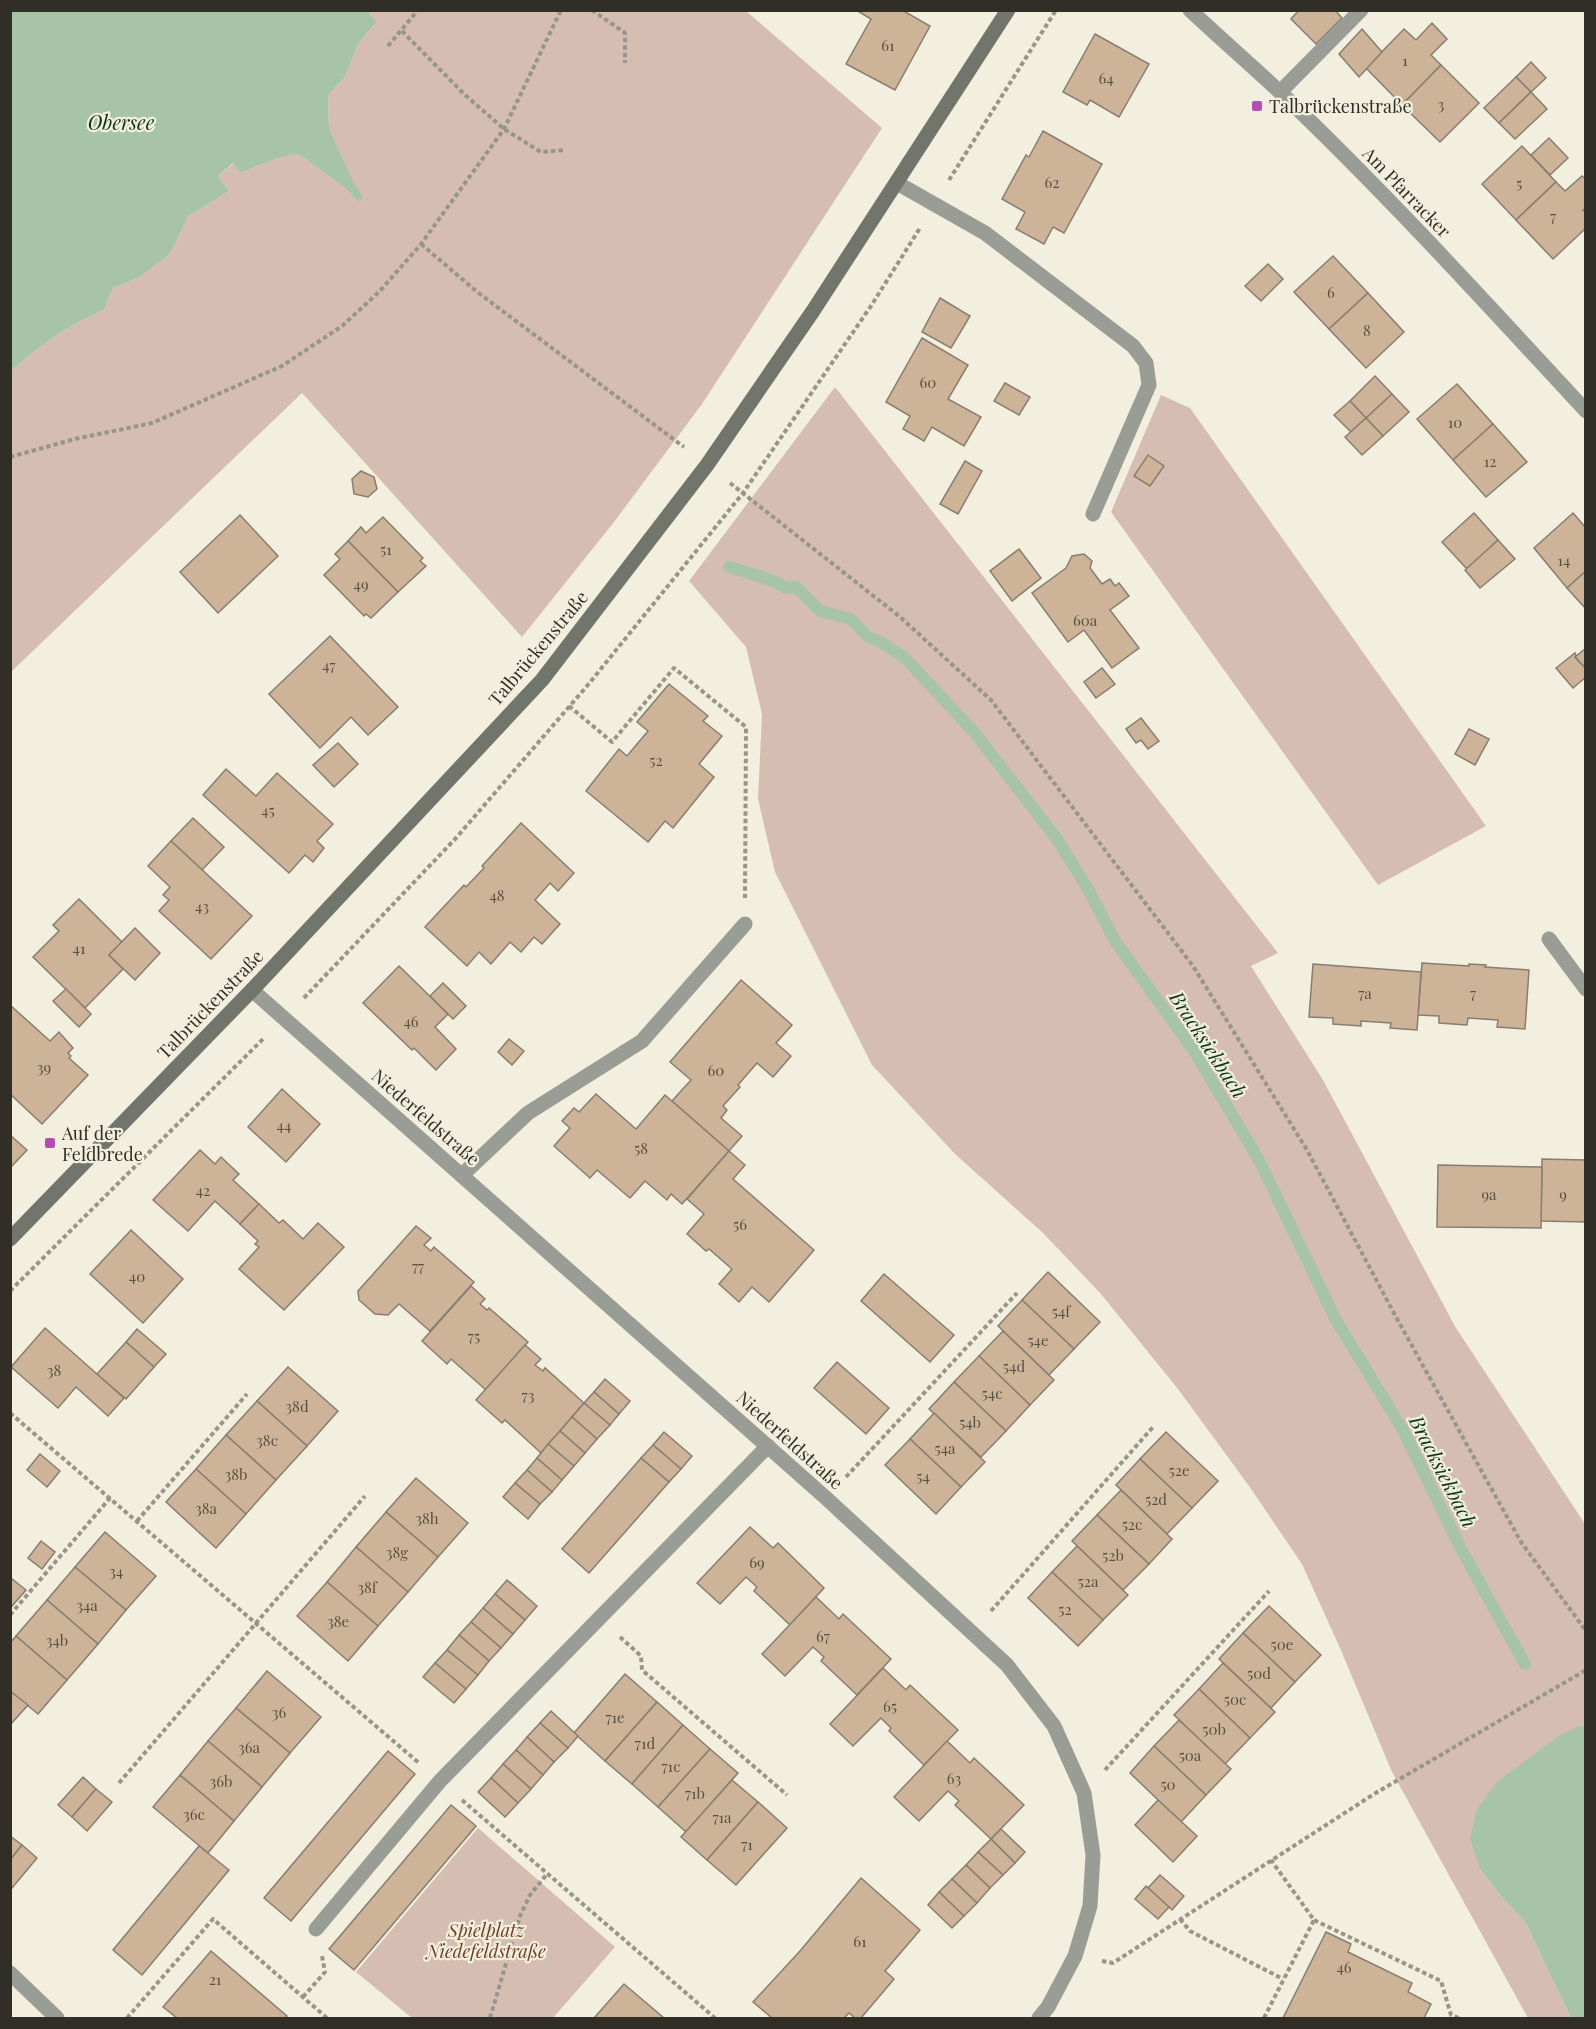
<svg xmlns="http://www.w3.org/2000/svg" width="1596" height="2029" viewBox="0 0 1596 2029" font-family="'Playfair Display',serif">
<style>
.green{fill:#d6bdb2}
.water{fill:#a7c4a9}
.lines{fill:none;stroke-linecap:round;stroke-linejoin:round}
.stream{stroke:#a7c4a9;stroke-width:12}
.building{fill:#cdb498;stroke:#887d70;stroke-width:1.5}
.path{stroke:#989589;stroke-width:4;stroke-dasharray:4.5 3;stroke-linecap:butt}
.service{stroke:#9a9d96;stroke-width:15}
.minor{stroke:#9a9d96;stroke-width:15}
.secondary{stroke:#72756b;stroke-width:15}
.poi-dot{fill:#b44eb3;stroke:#f3efde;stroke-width:2}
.labels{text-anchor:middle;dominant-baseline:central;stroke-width:4.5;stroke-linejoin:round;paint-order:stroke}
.number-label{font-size:15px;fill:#575043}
.poi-label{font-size:18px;fill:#302e27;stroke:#f3efde;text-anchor:start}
.street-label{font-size:18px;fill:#302e27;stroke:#f3efde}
.park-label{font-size:18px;font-style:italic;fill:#713f28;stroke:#f3efde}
.water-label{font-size:20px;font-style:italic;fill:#0b3916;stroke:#f3efde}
</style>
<rect width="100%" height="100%" fill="#f3efde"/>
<g class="green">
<path d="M372 11H746L882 128 702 404 614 522 522 637 302 393 11 672V371C43 343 65 327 104 310L113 288 140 277 170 254 188 217 229 191 218 176 234 163 240 173 278 158 298 154 346 189 358 202 364 198 354 184 329 128 328 95 345 77 358 44 377 21 369 14Z"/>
<path d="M835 387 1278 953 1251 966 1323 1080 1456 1328 1585 1524V1725H1582L1480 1869 1500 1895 1525 1922 1571 2018H1528L1392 1772 1340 1648 1302 1564 1249 1486 1178 1389 1101 1294 1043 1233 955 1154 872 1065 775 872 758 799 762 714 746 647 689 581Z"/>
<path d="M1161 395 1190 408 1486 826 1378 885 1111 512Z"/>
<path d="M478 1828 615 1947 553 2018H412L356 1972Z"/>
</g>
<g class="water">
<path d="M11 10 372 11 369 14 377 21 358 44 345 77 328 95 329 128 354 183 364 198 358 202 346 189 298 154 278 158 240 173 233 163 218 176 229 191 188 217 170 254 140 277 113 288 104 310C65 327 43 343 11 371Z"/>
<path d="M1582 1725 1586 1726V2018H1571L1525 1922 1500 1895 1480 1869 1470 1838 1477 1809 1498 1781 1559 1736Z"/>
</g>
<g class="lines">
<path class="stream" d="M729 567 768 579 787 588 796 587 820 611 851 619 868 637 881 642 905 658 974 732 1057 839 1088 889 1115 941 1194 1051 1259 1160 1336 1320 1403 1430 1461 1549 1525 1664"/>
</g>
<g class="building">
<path d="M856 10H902L930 26 895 90 846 64 871 19Z"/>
<path d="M1299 10H1335L1342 18 1316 44 1291 19Z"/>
<path d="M1432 23 1447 39 1431 55 1441 65 1402 105 1366 68 1404 29 1416 40Z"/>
<path d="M1362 29 1382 52 1359 77 1339 54Z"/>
<path d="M1095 34 1149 64 1119 117 1090 100 1087 105 1063 92Z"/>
<path d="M1531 62 1546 78 1531 92 1516 77Z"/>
<path d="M1441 65 1479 103 1440 142 1402 105Z"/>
<path d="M1516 77 1531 92 1499 123 1484 108Z"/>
<path d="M1531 92 1547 109 1515 139 1499 123Z"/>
<path d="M1043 131 1102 164 1064 233 1053 227 1044 244 1016 229 1025 212 1002 199 1026 155 1029 157Z"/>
<path d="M1549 138 1568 158 1550 175 1531 155Z"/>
<path d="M1522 146 1556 182 1516 220 1482 184Z"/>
<path d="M1582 176 1586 179V208L1583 210 1586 213V228L1553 259 1516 220 1556 182 1565 191Z"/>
<path d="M1333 256 1368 293 1329 329 1294 292Z"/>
<path d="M1268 264 1283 279 1261 301 1245 286Z"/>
<path d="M1368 293 1404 332 1366 368 1329 329Z"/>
<path d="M940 298 970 316 951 348 922 332Z"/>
<path d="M922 338 968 365 948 399 981 417 964 446 932 427 924 441 903 429 910 416 886 402Z"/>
<path d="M1375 376 1392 394 1366 418 1350 401Z"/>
<path d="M1005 383 1030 397 1019 415 994 401Z"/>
<path d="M1457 384 1493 424 1453 460 1417 419Z"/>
<path d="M1392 394 1409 412 1383 436 1366 418Z"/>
<path d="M1350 401 1366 418 1351 432 1334 415Z"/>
<path d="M1366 418 1383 436 1362 455 1345 437Z"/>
<path d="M1493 424 1527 462 1486 497 1453 460Z"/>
<path d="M1148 455 1164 466 1150 486 1134 476Z"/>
<path d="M965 461 982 471 958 514 940 504Z"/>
<path d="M361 471 374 477 377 489 368 497 354 494 352 479Z"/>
<path d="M1474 513 1498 540 1467 569 1442 542Z"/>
<path d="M1573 513 1586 528V571L1567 588 1534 548Z"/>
<path d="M240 515 278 556 218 613 180 572Z"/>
<path d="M383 517 423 558 420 561 426 566 398 592 348 541 361 527 366 533Z"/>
<path d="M1498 540 1515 559 1480 588 1465 570Z"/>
<path d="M348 541 398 592 371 618 366 614 364 616 324 575 340 559 335 554Z"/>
<path d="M1019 549 1041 578 1012 601 990 571Z"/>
<path d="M1084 554 1092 561 1090 568 1102 584 1110 579 1115 586 1119 583 1129 596 1110 610 1139 648 1112 668 1084 630 1068 642 1032 593 1066 568 1072 556Z"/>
<path d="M1586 571V609L1567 588Z"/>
<path d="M330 636 398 707 368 735 351 717 320 748 269 694Z"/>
<path d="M1586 648V669L1575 657Z"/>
<path d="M1575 653 1576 655 1575 657 1586 669V677L1573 688 1556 668Z"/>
<path d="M1102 668 1115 684 1096 698 1084 682Z"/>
<path d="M669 684 708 716 703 721 722 736 699 764 714 777 673 828 665 821 648 842 586 791 619 749 627 756 648 731 637 722Z"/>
<path d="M1141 718 1159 741 1148 749 1141 740 1136 743 1126 729Z"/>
<path d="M1469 729 1489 739 1475 765 1455 754Z"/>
<path d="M338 743 358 764 334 787 313 765Z"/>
<path d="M226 769 256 796 277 773 333 824 317 841 324 848 313 862 305 855 289 873 203 795Z"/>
<path d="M193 818 224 847 202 870 171 841Z"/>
<path d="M521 823 574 873 558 891 550 883 535 900 560 924 542 944 534 937 521 952 510 942 491 964 479 952 467 966 425 927 464 885 466 887 484 868 482 866Z"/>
<path d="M171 841 252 916 211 959 159 911 169 900 163 895 170 887 148 866Z"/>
<path d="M79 899 122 942 109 955 123 969 85 1008 33 957 59 931 53 925Z"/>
<path d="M135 928 160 953 135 980 109 955Z"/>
<path d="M1422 963 1469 966V964L1486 965 1485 967 1529 970 1525 1029 1497 1027 1498 1020 1468 1018 1467 1025 1439 1023V1016L1418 1015Z"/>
<path d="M1313 964 1421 972 1417 1030 1390 1028 1391 1023 1361 1021V1026L1333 1024V1018L1309 1017Z"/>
<path d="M399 966 448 1014 435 1027 456 1049 436 1070 414 1048 412 1050 363 1003Z"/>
<path d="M741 980 792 1025 776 1043 791 1056 773 1077 757 1063 738 1085 740 1087 723 1106 727 1110 721 1118 742 1136 729 1151 672 1101 691 1080 670 1062Z"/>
<path d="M443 983 466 1006 453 1019 430 996Z"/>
<path d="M66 989 91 1014 79 1027 53 1001Z"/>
<path d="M10 1005 50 1041 59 1032 73 1048 68 1053 71 1056 69 1058 88 1075 42 1124 10 1094Z"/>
<path d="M509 1039 524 1051 512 1065 498 1052Z"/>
<path d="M282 1089 320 1124 286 1162 248 1127Z"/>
<path d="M596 1094 636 1129 665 1095 729 1151 682 1204 671 1194 667 1200 645 1181 630 1198 597 1170 590 1178 554 1146 570 1128 562 1121 574 1108 579 1112Z"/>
<path d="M10 1135 27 1150 10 1168Z"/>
<path d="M200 1150 215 1164 221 1157 239 1174 233 1180 259 1204 240 1224 215 1201 188 1231 153 1200Z"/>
<path d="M729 1151 745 1165 733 1179 814 1250 769 1302 752 1287 739 1302 719 1284 732 1269 709 1249 706 1251 687 1234 704 1214 687 1199Z"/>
<path d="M1542 1159 1586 1160V1222L1541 1221Z"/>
<path d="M1438 1165 1542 1167 1541 1228 1437 1227Z"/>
<path d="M259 1204 279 1223 283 1220 303 1239 318 1223 344 1247 284 1310 239 1269 259 1247 255 1244 258 1241 240 1224Z"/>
<path d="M416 1226 431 1238 424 1245 431 1251 434 1247 474 1282 430 1331 399 1304 388 1315 375 1314 359 1300 358 1291Z"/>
<path d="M131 1230 183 1279 143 1323 90 1274Z"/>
<path d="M1048 1272 1100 1322 1074 1349 1022 1300Z"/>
<path d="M884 1274 954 1335 930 1362 861 1301Z"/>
<path d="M471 1286 485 1299 480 1304 487 1310 489 1308 528 1342 486 1390 451 1359 447 1364 422 1341Z"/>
<path d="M1022 1300 1074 1349 1049 1375 998 1326Z"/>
<path d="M45 1328 124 1398 108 1416 76 1387 58 1408 11 1367Z"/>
<path d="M137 1329 166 1354 154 1367 126 1342Z"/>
<path d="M1003 1331 1054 1380 1030 1405 979 1356Z"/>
<path d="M126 1342 154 1367 126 1399 97 1374Z"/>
<path d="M525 1345 541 1359 535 1365 543 1371 545 1368 584 1403 541 1453 505 1420 502 1423 476 1400Z"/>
<path d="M979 1356 1030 1405 1006 1431 954 1382Z"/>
<path d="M837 1362 889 1408 866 1434 814 1388Z"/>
<path d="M288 1367 338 1411 307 1446 257 1401Z"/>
<path d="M605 1379 630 1401 619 1414 594 1392Z"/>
<path d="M954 1382 1006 1431 981 1457 929 1409Z"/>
<path d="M594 1392 619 1414 610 1425 584 1403Z"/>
<path d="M257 1401 307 1446 276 1480 226 1435Z"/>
<path d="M584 1403 610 1425 597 1439 572 1417Z"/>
<path d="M934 1413 985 1462 961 1487 910 1439Z"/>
<path d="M572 1417 597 1439 585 1453 560 1431Z"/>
<path d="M560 1431 585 1453 574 1466 548 1444Z"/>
<path d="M664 1432 692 1456 681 1469 653 1445Z"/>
<path d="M1166 1432 1218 1481 1192 1508 1140 1459Z"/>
<path d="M226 1435 276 1480 246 1514 196 1469Z"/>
<path d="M910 1439 961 1487 936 1514 885 1465Z"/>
<path d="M548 1444 574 1466 562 1480 537 1458Z"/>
<path d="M653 1445 681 1469 669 1482 641 1458Z"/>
<path d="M40 1454 60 1471 47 1487 27 1470Z"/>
<path d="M537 1458 562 1480 552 1492 527 1470Z"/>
<path d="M641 1458 669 1482 589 1573 562 1549Z"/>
<path d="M1140 1459 1192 1508 1167 1534 1116 1485Z"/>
<path d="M196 1469 246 1514 216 1548 166 1502Z"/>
<path d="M527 1470 552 1492 540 1504 515 1483Z"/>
<path d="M416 1478 468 1523 438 1557 386 1512Z"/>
<path d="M515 1483 540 1504 528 1519 503 1497Z"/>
<path d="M1121 1490 1172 1539 1149 1564 1097 1515Z"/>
<path d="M386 1512 438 1557 408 1592 356 1547Z"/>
<path d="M1097 1515 1149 1564 1123 1590 1072 1541Z"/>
<path d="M750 1527 773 1548 778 1543 824 1588 790 1625 754 1591 757 1587 746 1577 720 1604 697 1583Z"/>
<path d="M105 1532 156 1576 126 1610 75 1567Z"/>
<path d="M41 1541 55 1552 42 1569 28 1558Z"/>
<path d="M1077 1546 1128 1595 1103 1620 1052 1572Z"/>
<path d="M356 1547 408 1592 378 1626 327 1582Z"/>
<path d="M75 1567 126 1610 98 1644 47 1600Z"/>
<path d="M1052 1572 1103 1620 1078 1646 1028 1598Z"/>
<path d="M11 1578 26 1590 12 1606 10 1605Z"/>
<path d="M507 1580 537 1606 525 1620 495 1594Z"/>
<path d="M327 1582 378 1626 348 1661 297 1616Z"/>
<path d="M495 1594 525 1620 513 1634 483 1608Z"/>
<path d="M816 1597 839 1619 843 1614 891 1659 857 1695 821 1661 824 1657 813 1647 785 1676 762 1654Z"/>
<path d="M47 1600 98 1644 67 1680 16 1636Z"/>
<path d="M1269 1606 1321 1655 1295 1682 1243 1633Z"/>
<path d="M483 1608 513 1634 501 1648 471 1622Z"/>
<path d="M471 1622 501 1648 489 1661 459 1635Z"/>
<path d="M1243 1633 1295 1682 1271 1708 1219 1659Z"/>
<path d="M459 1635 489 1661 478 1675 447 1650Z"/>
<path d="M16 1636 67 1680 38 1714 10 1691V1643Z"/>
<path d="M447 1650 478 1675 466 1689 435 1663Z"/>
<path d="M435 1663 466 1689 454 1703 423 1677Z"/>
<path d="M1223 1663 1275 1712 1250 1738 1199 1689Z"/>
<path d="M883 1668 906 1690 910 1685 958 1730 924 1765 889 1731 891 1728 881 1718 853 1746 830 1724Z"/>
<path d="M267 1671 321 1717 290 1753 236 1708Z"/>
<path d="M625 1674 657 1702 605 1761 574 1733Z"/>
<path d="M1199 1689 1250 1738 1225 1764 1174 1715Z"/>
<path d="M10 1691 28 1705 10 1725Z"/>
<path d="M657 1702 683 1725 632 1784 605 1761Z"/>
<path d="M236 1708 290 1753 262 1787 208 1741Z"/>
<path d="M551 1711 578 1736 568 1748 540 1723Z"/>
<path d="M1179 1720 1231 1769 1206 1795 1154 1746Z"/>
<path d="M540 1723 568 1748 554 1762 527 1737Z"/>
<path d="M683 1725 710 1749 658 1807 632 1784Z"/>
<path d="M527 1737 554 1762 543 1775 516 1750Z"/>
<path d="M208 1741 262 1787 234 1821 180 1775Z"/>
<path d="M947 1741 970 1763 974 1758 1024 1805 991 1839 955 1805 959 1801 948 1791 919 1821 894 1797Z"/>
<path d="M1154 1746 1206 1795 1181 1822 1130 1773Z"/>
<path d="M710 1749 738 1773 686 1832 658 1807Z"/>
<path d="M516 1750 543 1775 531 1789 503 1764Z"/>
<path d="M388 1751 415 1774 291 1921 264 1898Z"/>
<path d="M503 1764 531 1789 518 1803 491 1778Z"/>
<path d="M180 1775 234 1821 208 1853 153 1807Z"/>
<path d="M83 1777 96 1789 72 1817 58 1805Z"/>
<path d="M491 1778 518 1803 505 1817 478 1792Z"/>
<path d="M732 1780 758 1802 707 1860 681 1837Z"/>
<path d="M96 1789 112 1802 87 1831 72 1817Z"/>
<path d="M1158 1800 1197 1836 1173 1862 1135 1825Z"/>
<path d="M758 1802 787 1828 736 1885 707 1860Z"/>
<path d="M451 1805 476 1826 354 1970 329 1949Z"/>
<path d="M1001 1829 1025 1852 1015 1863 991 1839Z"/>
<path d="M10 1836 22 1845 10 1860Z"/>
<path d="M991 1839 1015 1863 1003 1875 978 1852Z"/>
<path d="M22 1845 37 1858 12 1888 10 1886V1860Z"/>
<path d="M199 1846 229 1870 142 1975 113 1950Z"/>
<path d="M978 1852 1003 1875 990 1888 966 1865Z"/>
<path d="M966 1865 990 1888 977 1903 952 1879Z"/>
<path d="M1160 1875 1184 1896 1172 1910 1148 1888Z"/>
<path d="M861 1878 920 1930 885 1971 894 1979 861 2018H855L849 2013 844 2018H772L753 2002 800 1951Z"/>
<path d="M952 1879 977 1903 964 1916 939 1892Z"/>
<path d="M1146 1886 1169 1907 1158 1919 1135 1899Z"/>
<path d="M939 1892 964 1916 952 1928 928 1905Z"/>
<path d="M1326 1932 1351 1944 1348 1952 1412 1983 1408 1992 1431 2004 1424 2018H1283Z"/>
<path d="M211 1951 287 2016 285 2018H177L163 2007Z"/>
<path d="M624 1984 664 2018H594Z"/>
</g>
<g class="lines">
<g class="path">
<path d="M592 10 625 33V63"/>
<path d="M402 31 464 94 504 129 541 152 565 150"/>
<path d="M388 46 418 10"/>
<path d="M949 180 1056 10"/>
<path d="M421 244 476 291 684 447"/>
<path d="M10 457 75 439 152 423 282 366 342 326 380 291 421 244 504 129 561 10"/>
<path d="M730 483 899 616 991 700 1193 966 1307 1150 1396 1317 1521 1542 1586 1631"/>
<path d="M569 706 612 742 674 668 746 727 745 898"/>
<path d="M304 998 456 838 587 686 743 493 871 306 920 228"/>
<path d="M10 1291 265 1037"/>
<path d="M10 1413 419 1763"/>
<path d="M846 1477 1017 1293"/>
<path d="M137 1521 247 1394"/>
<path d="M991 1611 1153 1427"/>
<path d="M10 1615 110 1498"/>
<path d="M620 1637 641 1656 642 1670 787 1795"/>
<path d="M1105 1770 1269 1591"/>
<path d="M119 1783 365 1496"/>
<path d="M462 1800 715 2018"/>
<path d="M1180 1919 1190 1931 1283 1979"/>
<path d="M1314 1920 1441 1981 1451 2015 1459 2018"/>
<path d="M1102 1961 1113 1963 1374 1794 1586 1670"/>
<path d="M303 1997 325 1972 322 1956"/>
<path d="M127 2018 213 1919 327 2018"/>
<path d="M490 2018 520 1916 530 1895 547 1874"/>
<path d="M1264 2018 1314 1920 1271 1860"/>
</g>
<g class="service">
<path d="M1280 92 1361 10"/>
<path d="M897 183 985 233 1133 346 1146 363 1149 385 1093 514"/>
<path d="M462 1175 528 1113 642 1041 745 924"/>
<path d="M316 1929 440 1781 768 1446"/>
</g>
<g class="minor">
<path d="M1190 10C1220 38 1251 65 1281 93 1387 194 1486 303 1586 411"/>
<path d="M1549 939 1586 989"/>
<path d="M252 990 826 1498 1007 1665 1054 1726 1084 1793 1093 1855 1090 1906 1075 1956 1048 2007 1039 2018"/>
<path d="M10 1973 57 2018"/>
</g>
<path class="secondary" d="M10 1239 252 990 542 680 707 465 813 311 1008 10"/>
</g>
<g class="poi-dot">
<rect x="1251" y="100" width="12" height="12" rx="3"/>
<rect x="44" y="1137" width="12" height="12" rx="3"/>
</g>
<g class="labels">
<g class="number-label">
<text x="888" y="45">61</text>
<text x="1405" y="60">1</text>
<text x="1106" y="78">64</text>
<text x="1441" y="104">3</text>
<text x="1052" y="182">62</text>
<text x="1519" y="183">5</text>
<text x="1553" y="216">7</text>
<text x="1331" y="292">6</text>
<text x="1367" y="330">8</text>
<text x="928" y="382">60</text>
<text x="1455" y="422">10</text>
<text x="1490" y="461">12</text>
<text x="386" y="549">51</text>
<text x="1564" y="560">14</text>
<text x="361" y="584">49</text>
<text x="1085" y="620">60a</text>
<text x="329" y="665">47</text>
<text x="656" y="760">52</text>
<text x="268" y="810">45</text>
<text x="497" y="895">48</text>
<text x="202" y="906">43</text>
<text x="79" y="948">41</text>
<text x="1365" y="993">7a</text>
<text x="1473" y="993">7</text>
<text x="411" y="1021">46</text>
<text x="44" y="1067">39</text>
<text x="716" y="1070">60</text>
<text x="284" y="1125">44</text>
<text x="641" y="1148">58</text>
<text x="203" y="1190">42</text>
<text x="1489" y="1194">9a</text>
<text x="1563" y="1194">9</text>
<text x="740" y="1224">56</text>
<text x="418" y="1266">77</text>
<text x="137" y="1276">40</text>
<text x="1061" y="1311">54f</text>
<text x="474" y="1336">75</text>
<text x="1038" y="1340">54e</text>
<text x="1014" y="1366">54d</text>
<text x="54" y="1370">38</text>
<text x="992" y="1393">54c</text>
<text x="528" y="1395">73</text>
<text x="297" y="1406">38d</text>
<text x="970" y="1422">54b</text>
<text x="267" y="1440">38c</text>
<text x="945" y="1448">54a</text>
<text x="1179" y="1470">52e</text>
<text x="236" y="1474">38b</text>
<text x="923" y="1476">54</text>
<text x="1156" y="1499">52d</text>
<text x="206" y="1508">38a</text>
<text x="427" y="1518">38h</text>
<text x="1132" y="1524">52c</text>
<text x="397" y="1552">38g</text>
<text x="1113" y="1555">52b</text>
<text x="757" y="1562">69</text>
<text x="116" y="1571">34</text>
<text x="1088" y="1581">52a</text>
<text x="367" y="1587">38f</text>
<text x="87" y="1605">34a</text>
<text x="1065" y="1609">52</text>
<text x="338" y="1621">38e</text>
<text x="823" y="1636">67</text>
<text x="57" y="1640">34b</text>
<text x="1282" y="1644">50e</text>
<text x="1259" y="1673">50d</text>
<text x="1235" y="1699">50c</text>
<text x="890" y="1706">65</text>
<text x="279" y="1712">36</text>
<text x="615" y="1717">71e</text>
<text x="1214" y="1729">50b</text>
<text x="645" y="1743">71d</text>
<text x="249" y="1747">36a</text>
<text x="1190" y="1755">50a</text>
<text x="671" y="1766">71c</text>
<text x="954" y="1778">63</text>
<text x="221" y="1781">36b</text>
<text x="1168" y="1784">50</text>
<text x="695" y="1793">71b</text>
<text x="194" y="1814">36c</text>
<text x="722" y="1817">71a</text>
<text x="747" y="1844">71</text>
<text x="860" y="1941">61</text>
<text x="1344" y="1967">46</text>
<text x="215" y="1979">21</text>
</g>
<g class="poi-label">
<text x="1269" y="106">Talbrückenstraße</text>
<text x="62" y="1133">Auf der<tspan x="62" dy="21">Feldbrede</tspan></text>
</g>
<g class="street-label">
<text transform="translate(1407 192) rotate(46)">Am Pfarracker</text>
<text transform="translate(538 648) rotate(-50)">Talbrückenstraße</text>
<text transform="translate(210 1004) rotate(-46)">Talbrückenstraße</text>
<text transform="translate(426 1117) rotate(41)">Niederfeldstraße</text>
<text transform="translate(790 1440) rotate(42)">Niederfeldstraße</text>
</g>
<g class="park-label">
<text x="486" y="1930">Spielplatz<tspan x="486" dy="21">Niedefeldstraße</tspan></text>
</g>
<g class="water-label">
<text x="121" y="121">Obersee</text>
<text transform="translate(1209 1044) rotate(57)">Bracksiekbach</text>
<text transform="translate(1444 1471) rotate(63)">Bracksiekbach</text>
</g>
</g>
<rect width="1596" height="2029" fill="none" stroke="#302e27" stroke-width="24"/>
</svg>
